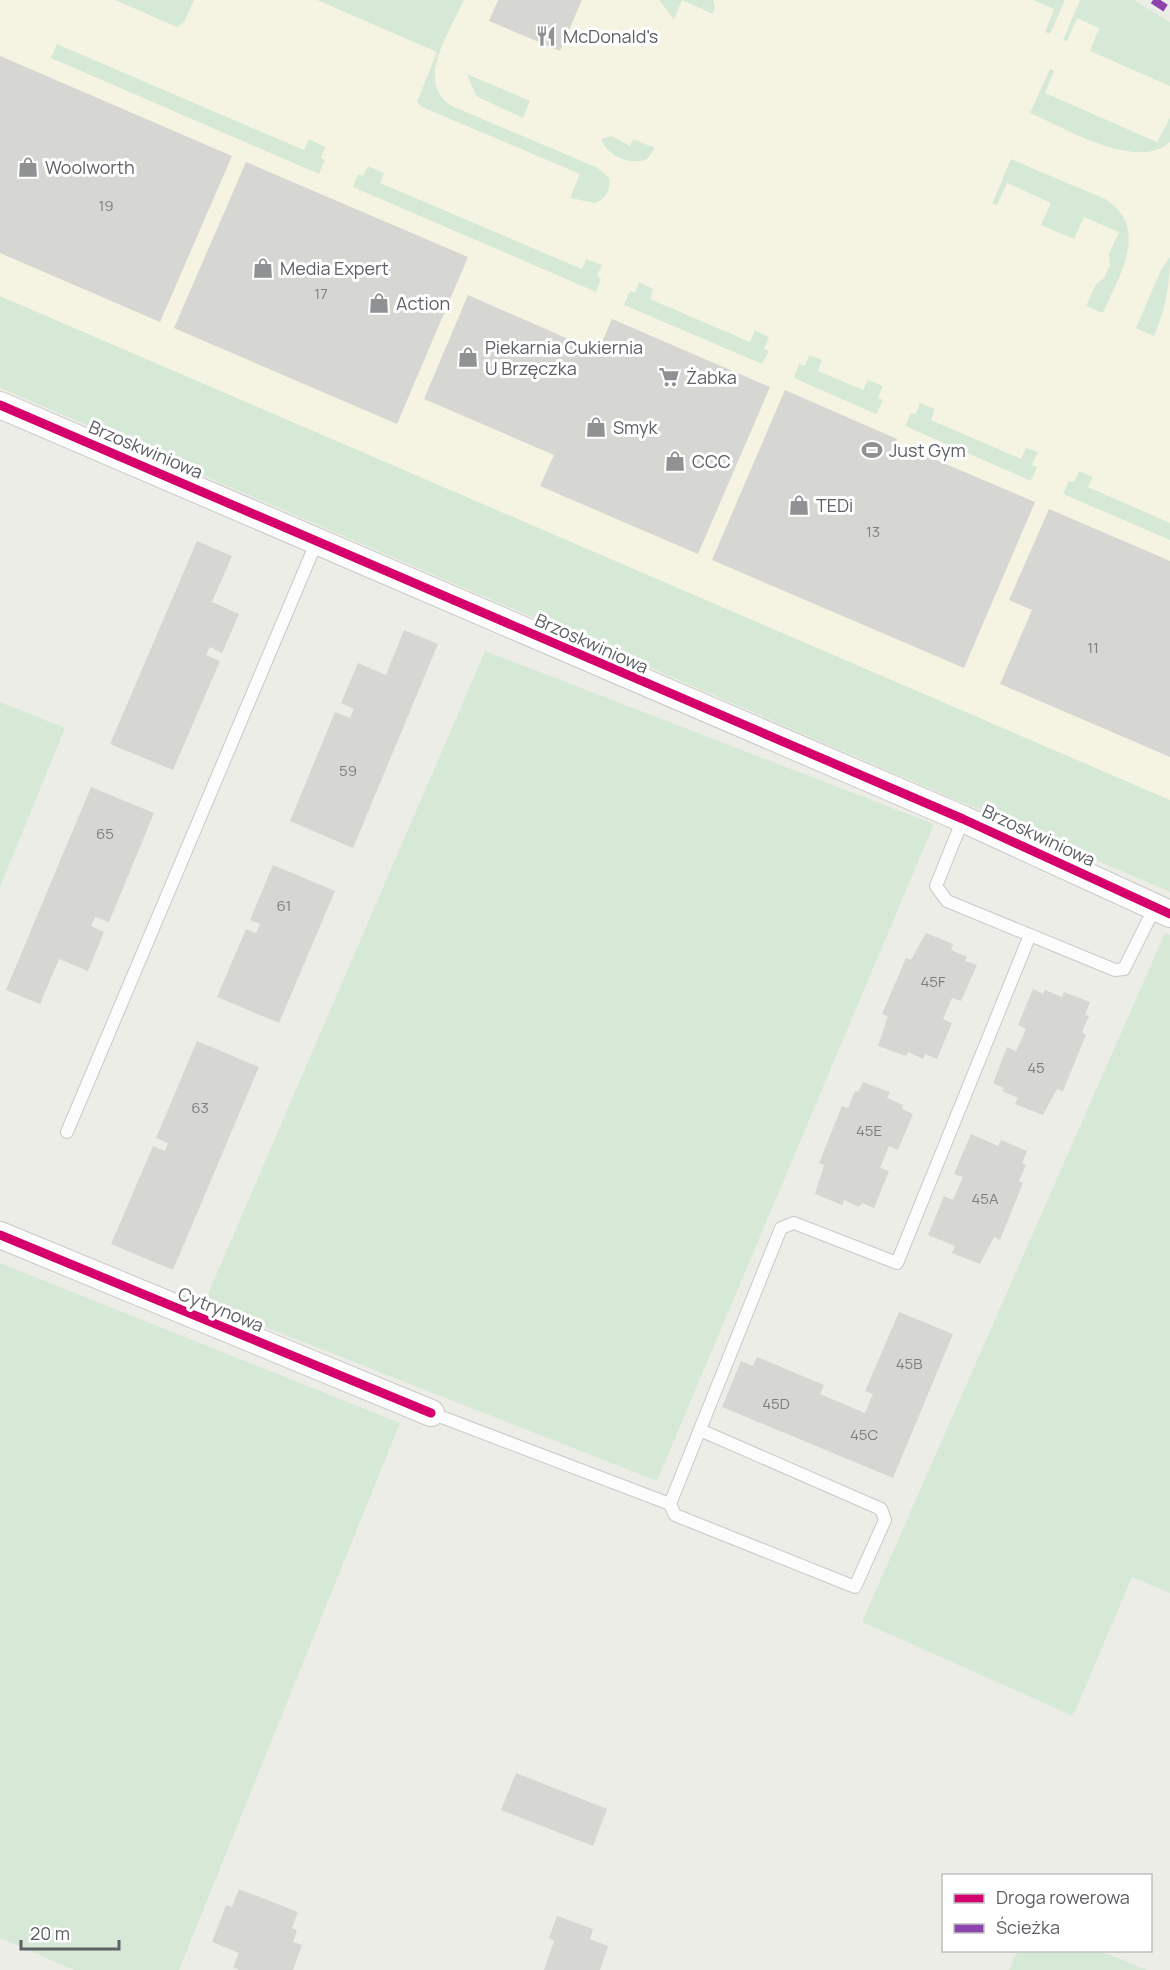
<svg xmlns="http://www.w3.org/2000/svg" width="1170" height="1970" viewBox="0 0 1170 1970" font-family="Manrope,sans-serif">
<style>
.commercial{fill:#f5f4e2}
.green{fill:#d6e9d7}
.building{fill:#d6d6d3}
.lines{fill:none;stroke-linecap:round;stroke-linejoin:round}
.lane-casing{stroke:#c9c9c9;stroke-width:14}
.street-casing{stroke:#c9c9c9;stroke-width:28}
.lane{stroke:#fcfcfc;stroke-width:12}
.street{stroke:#fcfcfc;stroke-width:26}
.quiet{stroke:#8e44ad;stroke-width:8;stroke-dasharray:15 8;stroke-linecap:butt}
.cycleway-casing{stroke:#fff;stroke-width:13}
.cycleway{stroke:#d6006c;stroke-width:9}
.labels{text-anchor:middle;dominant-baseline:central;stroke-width:6;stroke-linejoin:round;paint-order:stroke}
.number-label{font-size:15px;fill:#7c7e81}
.poi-label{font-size:18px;fill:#5d6065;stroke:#fff;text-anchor:start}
.street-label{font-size:18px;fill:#5d6065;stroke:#fff}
</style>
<rect width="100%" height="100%" fill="#edede8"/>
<path class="commercial" d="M0 0H1134L1170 22V892L0 388Z"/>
<g class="green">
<path d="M115 0H194L184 22 177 27Z"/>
<path d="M317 0H464C451 30 413 83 452 106L598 168 609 178C611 190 606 198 595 203L570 198 580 174 422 107 417 102 437 52Z"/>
<path d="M659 0H713L715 6 713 14 682 0 674 19Z"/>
<path d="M1033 0H1065L1050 34 1045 32 1054 9Z"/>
<path d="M1080 0H1134L1170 22V86L1090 51 1099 28 1077 18 1067 41 1063 40Z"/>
<path d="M57 44 304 150 309 139 325 147 321 158 325 160 319 174 51 58Z"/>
<path d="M1050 69 1054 71 1045 93 1157 142 1170 118V142C1137 172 1065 128 1030 113Z"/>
<path d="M467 74 530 101 523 118 476 96Z"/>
<path d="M612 136 630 146 633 139 655 148 647 159C631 166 607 156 601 139Z"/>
<path d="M1011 159 1105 199C1151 228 1119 276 1103 313L1086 306 1096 284 1104 278 1110 265 1109 254 1119 232 1084 217 1074 239 1041 225 1051 203 1007 183 997 205 992 204Z"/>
<path d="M368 166 384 173 380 183 582 269 586 259 602 265 597 276 601 279 596 292 353 187 358 174 363 176Z"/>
<path d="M1170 257C1170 286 1165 310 1154 336L1136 328 1160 272Z"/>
<path d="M639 282 653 289 650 299 750 342 755 331 769 337 764 349 769 351 762 364 624 305 630 291 635 293Z"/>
<path d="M0 296 1170 800V892L0 388Z"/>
<path d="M809 355 822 360 818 371 863 390 868 380 883 386 878 398 883 400 876 414 794 378 799 364 805 366Z"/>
<path d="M920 403 935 409 931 420 1021 459 1026 448 1038 452 1032 465 1037 467 1031 481 905 426 911 413 916 414Z"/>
<path d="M1079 471 1093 477 1088 487 1170 523V540L1063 494 1069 481 1074 482Z"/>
<path d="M485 651 934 824 657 1481 204 1303Z"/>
<path d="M0 702 65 728 0 887Z"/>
<path d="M1165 933 1170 935V1593L1132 1577 1073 1716 862 1622Z"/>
<path d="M0 1263 400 1423 179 1970H74L0 1938Z"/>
<path d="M1018 1950 1101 1951 1147 1970H1009Z"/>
</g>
<g class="building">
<path d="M498 0H582L560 51 489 21Z"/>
<path d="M0 56 232 156 160 322 0 253Z"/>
<path d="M246 162 468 257 397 424 174 328Z"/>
<path d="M468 295 598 352 612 319 770 387 698 554 540 486 554 455 424 399Z"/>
<path d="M785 390 897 439 896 443 1035 502 964 668 712 560Z"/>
<path d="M1049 509 1170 561V757L1000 684 1032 610 1009 600Z"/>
<path d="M197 541 232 556 212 602 239 614 222 653 210 647 206 655 220 661 173 770 110 744Z"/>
<path d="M404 630 438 644 353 848 290 821 335 712 350 718 354 709 341 703 358 663 386 675Z"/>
<path d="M91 787 154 813 109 922 95 917 91 926 104 932 88 971 59 959 40 1004 6 990Z"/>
<path d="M273 865 335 891 279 1023 217 997 246 929 256 933 260 924 250 920Z"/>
<path d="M926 933 953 944 951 950 967 957 965 961 977 965 961 1001 952 998 943 1019 952 1023 937 1059 925 1054 923 1059 908 1052 906 1056 878 1046 888 1016 882 1014 906 958 911 960Z"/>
<path d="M1033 989 1043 994 1045 990 1062 997 1064 992 1090 1002 1085 1015 1089 1016 1082 1032 1086 1035 1063 1091 1057 1089 1043 1115 1015 1104 1018 1098 1002 1091 1004 1088 993 1083 1007 1047 1016 1051 1026 1029 1018 1025Z"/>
<path d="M197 1041 259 1067 173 1270 111 1244 153 1146 165 1151 168 1143 156 1138Z"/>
<path d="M863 1082 890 1092 887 1098 903 1105 902 1109 913 1114 898 1150 889 1146 880 1168 889 1171 874 1208 862 1203 859 1207 844 1200 842 1205 815 1194 824 1165 819 1163 842 1106 848 1108 855 1091 858 1092Z"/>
<path d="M971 1134 998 1146 1001 1140 1027 1151 1022 1163 1026 1165 1019 1181 1023 1183 1000 1240 994 1237 980 1264 952 1253 955 1246 928 1235 944 1196 953 1200 963 1177 954 1174Z"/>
<path d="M899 1312 953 1334 893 1478 722 1407 741 1361 753 1366 757 1357 824 1385 820 1394 865 1413 873 1394 865 1391Z"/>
<path d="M516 1773 607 1809 593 1846 501 1810Z"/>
<path d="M239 1889 298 1912 292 1928 297 1930 293 1942 302 1945 293 1970H240L233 1967 239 1953 212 1942 226 1905 232 1907Z"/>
<path d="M557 1916 593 1929 590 1939 608 1946 600 1970H544L554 1941 549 1938Z"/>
</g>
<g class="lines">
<g class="lane-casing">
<g id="lane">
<path d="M963 819 936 886 947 901 1115 970 1124 969 1155 907"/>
<path d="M67 1132 317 541"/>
<path d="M431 1413 670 1504"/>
<path d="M700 1430 881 1509 885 1520 855 1587 675 1515 670 1504 781 1228 794 1223 897 1263 1030 935"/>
</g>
</g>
<g class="street-casing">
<g id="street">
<path d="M0 405 963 819 1170 914"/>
<path d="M0 1235 431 1413"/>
</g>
</g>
<use href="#lane" class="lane"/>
<use href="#street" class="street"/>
<path class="quiet" d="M1153 0 1170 11"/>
<g class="cycleway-casing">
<g id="cycleway">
<path d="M0 405 963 819 1170 914"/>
<path d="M0 1235 431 1413"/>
</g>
</g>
<use href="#cycleway" class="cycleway"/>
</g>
<defs>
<g id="restaurant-bare" transform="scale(1.62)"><path d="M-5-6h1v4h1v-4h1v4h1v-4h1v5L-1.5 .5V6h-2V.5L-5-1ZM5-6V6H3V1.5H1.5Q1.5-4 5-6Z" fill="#8f9193" stroke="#fff" stroke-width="2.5" paint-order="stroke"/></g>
<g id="shop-bare" transform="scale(1.62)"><path d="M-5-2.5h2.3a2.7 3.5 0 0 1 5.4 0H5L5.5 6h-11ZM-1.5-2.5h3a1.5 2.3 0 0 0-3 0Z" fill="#8f9193" stroke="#fff" stroke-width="2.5" paint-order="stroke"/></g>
<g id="supermarket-bare" transform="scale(1.62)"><path d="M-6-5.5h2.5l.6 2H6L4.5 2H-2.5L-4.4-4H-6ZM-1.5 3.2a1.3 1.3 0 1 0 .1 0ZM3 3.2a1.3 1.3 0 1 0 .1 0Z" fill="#8f9193" stroke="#fff" stroke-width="2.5" paint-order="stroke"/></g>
<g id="stadium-bare" transform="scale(1.62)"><path d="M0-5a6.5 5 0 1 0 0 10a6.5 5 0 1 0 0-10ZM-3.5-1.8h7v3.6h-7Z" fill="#8f9193" stroke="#fff" stroke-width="2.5" paint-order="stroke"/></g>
</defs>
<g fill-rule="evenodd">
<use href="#restaurant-bare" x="546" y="36"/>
<use href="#shop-bare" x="28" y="167"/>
<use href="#shop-bare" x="263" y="268"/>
<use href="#shop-bare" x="379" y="303"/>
<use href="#shop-bare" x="468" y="357"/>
<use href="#supermarket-bare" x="669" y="377"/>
<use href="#shop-bare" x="596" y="427"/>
<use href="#stadium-bare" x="872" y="450"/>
<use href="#shop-bare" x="675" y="461"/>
<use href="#shop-bare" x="799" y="505"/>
</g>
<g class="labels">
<g class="number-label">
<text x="106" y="205">19</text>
<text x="321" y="293">17</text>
<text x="873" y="531">13</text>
<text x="1093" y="647">11</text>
<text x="348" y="770">59</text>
<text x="105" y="833">65</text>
<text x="284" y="905">61</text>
<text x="933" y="981">45F</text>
<text x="1036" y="1067">45</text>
<text x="200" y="1107">63</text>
<text x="869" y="1130">45E</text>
<text x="985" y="1198">45A</text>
<text x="909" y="1363">45B</text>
<text x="776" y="1403">45D</text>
<text x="864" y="1434">45C</text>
</g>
<g class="poi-label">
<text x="563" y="36">McDonald's</text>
<text x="45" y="167">Woolworth</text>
<text x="280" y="268">Media Expert</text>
<text x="396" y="303">Action</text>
<text x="485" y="347">Piekarnia Cukiernia<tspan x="485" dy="21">U Brzęczka</tspan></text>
<text x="686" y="377">Żabka</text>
<text x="613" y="427">Smyk</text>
<text x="889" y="450">Just Gym</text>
<text x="692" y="461">CCC</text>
<text x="816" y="505">TEDi</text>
</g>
<g class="street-label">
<text transform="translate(146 449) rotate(23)">Brzoskwiniowa</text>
<text transform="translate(592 643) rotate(24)">Brzoskwiniowa</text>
<text transform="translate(1039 835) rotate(25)">Brzoskwiniowa</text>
<text transform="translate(221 1309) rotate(22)">Cytrynowa</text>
</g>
</g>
<rect x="942" y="1874" width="210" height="78" fill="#ffffff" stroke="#bebfc1" stroke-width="1.5"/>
<rect x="954" y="1894" width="30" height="9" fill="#d6006c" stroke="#bebfc1" stroke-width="1.5"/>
<text x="996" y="1904" font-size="18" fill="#5d6065">Droga rowerowa</text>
<rect x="954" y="1924" width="30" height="9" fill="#8e44ad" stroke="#bebfc1" stroke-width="1.5"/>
<text x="996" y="1934" font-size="18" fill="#5d6065">Ścieżka</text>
<path d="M21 1940v9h98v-9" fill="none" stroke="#5d6065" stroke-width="3"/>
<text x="30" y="1940" font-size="18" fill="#5d6065" stroke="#ffffff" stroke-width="4.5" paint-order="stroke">20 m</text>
</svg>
